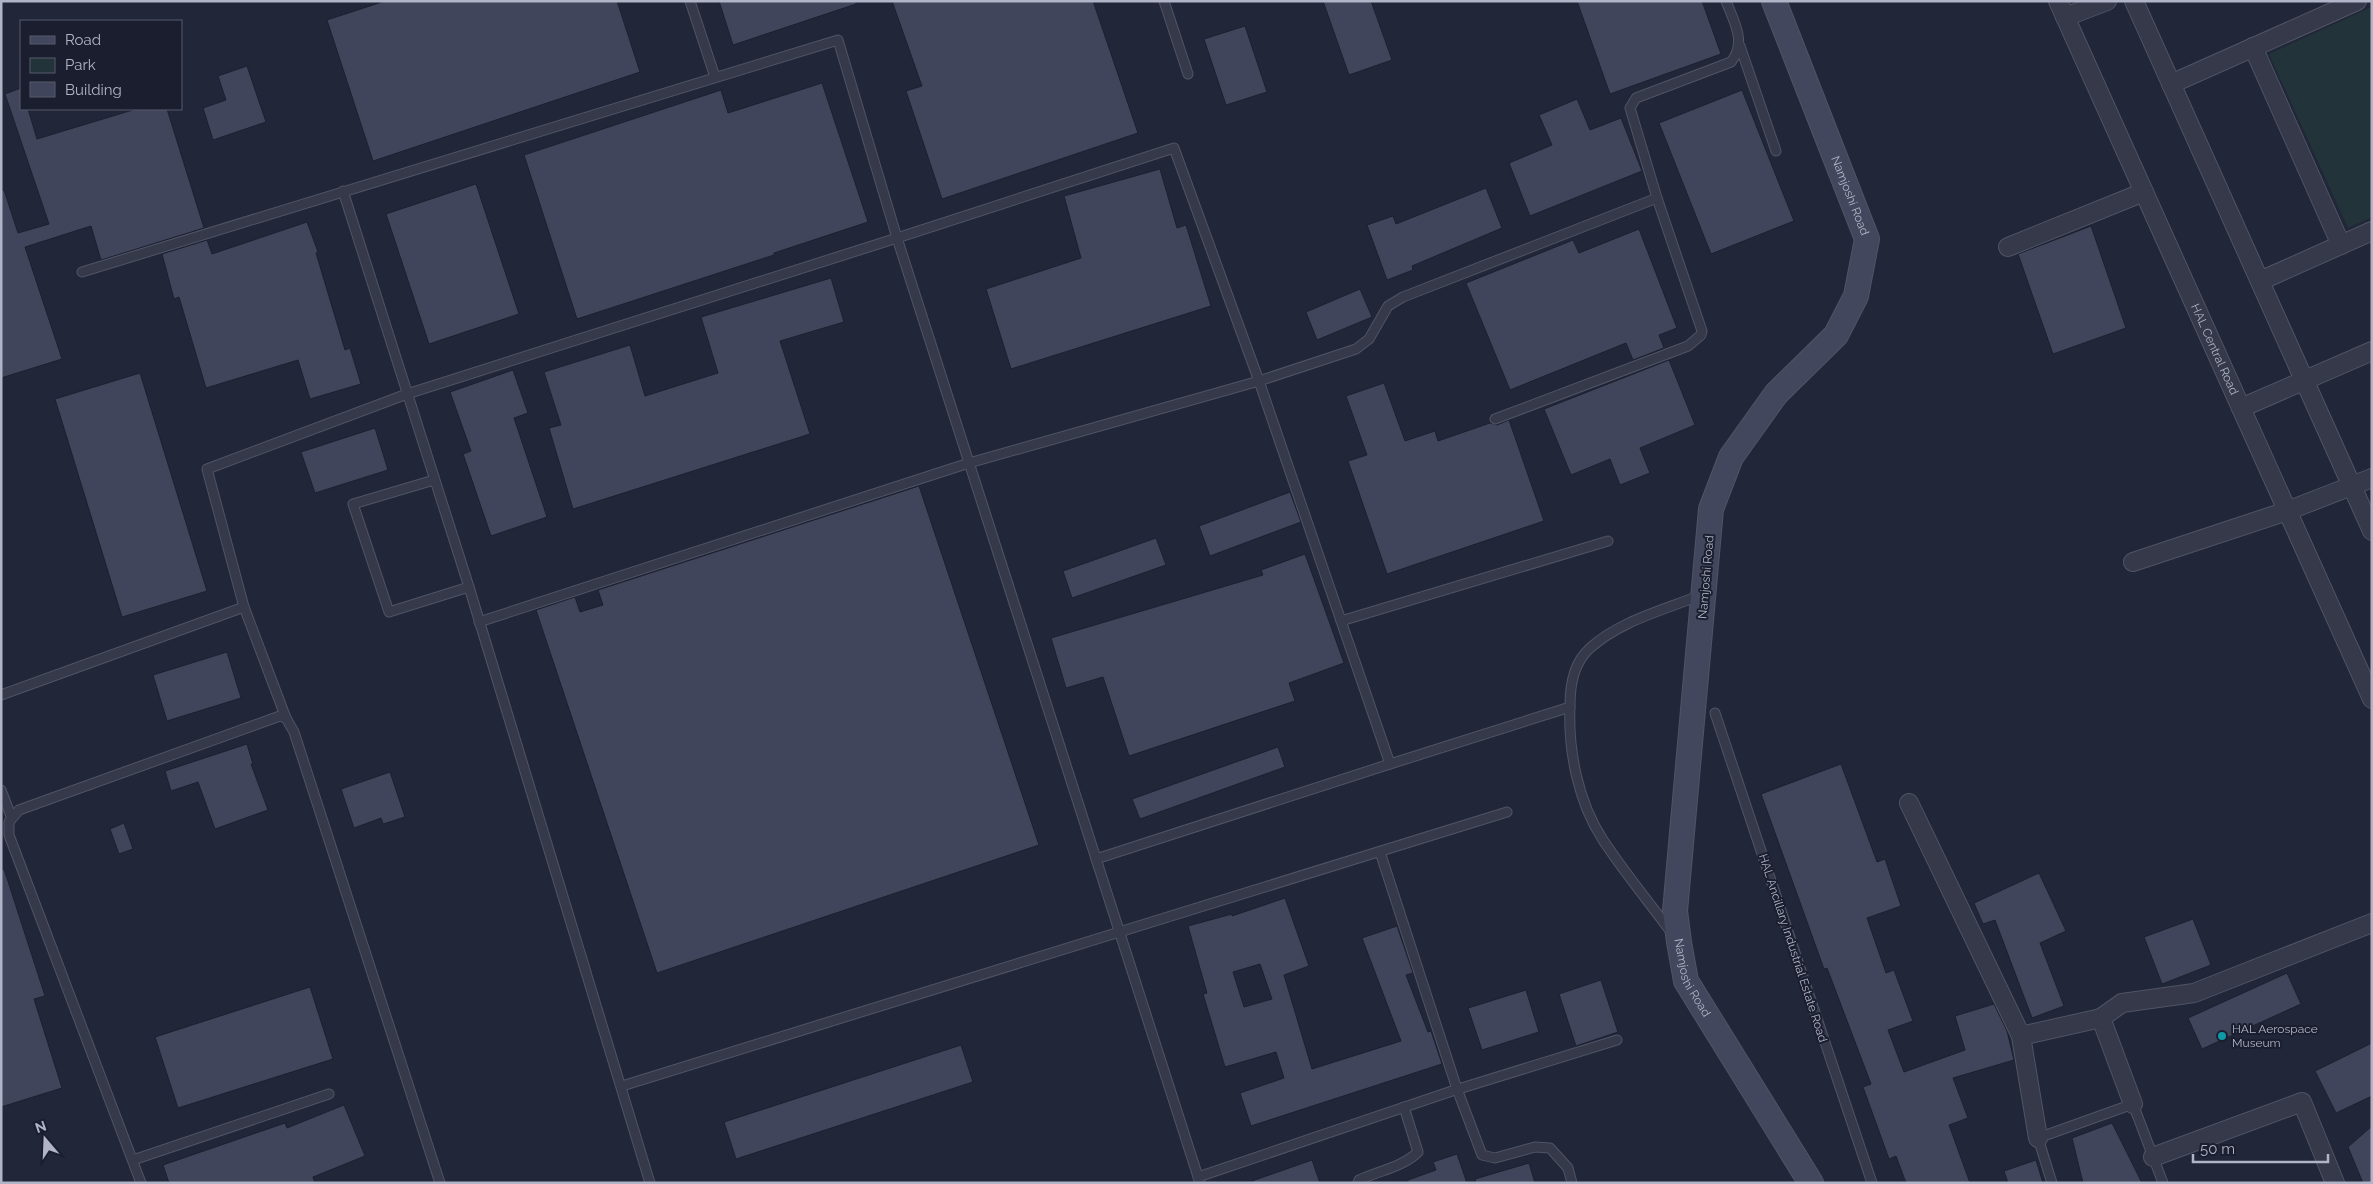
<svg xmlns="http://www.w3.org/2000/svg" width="2373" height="1184" viewBox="0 0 2373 1184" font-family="Raleway,sans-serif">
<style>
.green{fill:#23333a}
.building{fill:#40455b;stroke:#1c2030;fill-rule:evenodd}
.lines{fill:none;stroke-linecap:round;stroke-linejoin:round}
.lane-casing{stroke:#505464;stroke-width:11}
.street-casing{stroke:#505464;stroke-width:20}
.secondary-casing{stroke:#505464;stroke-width:26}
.lane{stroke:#35394a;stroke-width:9}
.street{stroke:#35394a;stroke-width:18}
.secondary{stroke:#43475d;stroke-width:24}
.culture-dot{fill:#0f9aa8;stroke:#1a1e2e;stroke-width:2}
.labels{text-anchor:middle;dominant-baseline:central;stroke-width:4;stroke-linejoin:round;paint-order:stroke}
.street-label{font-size:12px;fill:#b0b4c6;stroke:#1a1e2e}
.poi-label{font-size:12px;fill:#b0b4c6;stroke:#1a1e2e;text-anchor:start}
</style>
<rect width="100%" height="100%" fill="#212739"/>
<path class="green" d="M2372 7V217L2348 228 2269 54Z"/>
<g class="building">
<path d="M385 1H617L640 72 373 161 327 20Z"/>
<path d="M719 1H856V4L733 45Z"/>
<path d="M892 1H1093L1138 133 942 199 906 91 922 86Z"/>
<path d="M1323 1H1371L1392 60 1349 75Z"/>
<path d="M1577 1H1702L1721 54 1610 94Z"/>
<path d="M1245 26 1267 92 1226 105 1204 39Z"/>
<path d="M247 66 266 122 213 140 203 108 226 100 218 76Z"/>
<path d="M822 83 868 222 774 253V255L577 319 524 155 721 90 728 113Z"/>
<path d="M21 88V109H28L37 139 136 109H167L204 228 101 260 91 226 25 247 62 359 1 378V190H4L18 233 49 224 5 94Z"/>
<path d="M1742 90 1794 221 1711 254 1659 123Z"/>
<path d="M1577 99 1590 130 1621 118 1642 171 1530 216 1509 163 1552 145 1539 115Z"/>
<path d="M1160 169 1177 228 1186 225 1211 306 1011 369 986 289 1081 258 1064 196Z"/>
<path d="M476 184 519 314 429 344 386 214Z"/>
<path d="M1486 188 1502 228 1412 266 1413 270 1387 280 1367 225 1393 216 1396 224Z"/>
<path d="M307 222 318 252 316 253 345 350 350 348 361 384 310 399 298 360 206 388 179 297 174 299 162 254 207 240 212 254Z"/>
<path d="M2091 226 2126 328 2053 354 2018 254Z"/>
<path d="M1639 229 1677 328 1659 335 1664 348 1633 360 1626 343 1510 390 1466 283 1573 240 1579 253Z"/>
<path d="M831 278 844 322 780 341 810 434 573 509 549 428 561 425 544 372 630 345 645 396 718 373 701 317Z"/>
<path d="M1360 289 1372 317 1317 340 1306 312Z"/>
<path d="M1669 360 1695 425 1640 448 1650 473 1620 485 1610 459 1571 475 1544 409Z"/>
<path d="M513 370 528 413 514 418 547 517 491 536 463 454 471 451 450 392Z"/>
<path d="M140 373 207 591 122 617 55 399Z"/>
<path d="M1384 383 1405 441 1435 431 1438 441 1490 423 1497 425 1509 420 1544 521 1387 574 1348 461 1367 455 1346 396Z"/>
<path d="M375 428 388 470 315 493 301 452Z"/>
<path d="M919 486 1039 845 657 973 536 610 575 597 580 612 603 605 598 590Z"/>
<path d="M1290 492 1301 522 1210 556 1199 526Z"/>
<path d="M1156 538 1166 565 1072 598 1063 571Z"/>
<path d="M1305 554 1344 663 1289 683 1295 701 1129 756 1103 677 1066 688 1051 638 1263 575 1261 570Z"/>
<path d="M227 652 241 698 167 721 153 675Z"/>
<path d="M247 744 253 764H251L268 810 215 829 198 782 171 791 165 771Z"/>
<path d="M1278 747 1285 767 1140 819 1132 799Z"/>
<path d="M1841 764 1877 862 1885 859 1901 906 1867 918 1886 973 1894 970 1913 1021 1888 1030 1904 1072 1965 1050 1955 1016 1994 1004 2007 1031 2014 1060 1953 1078 1968 1118 1949 1125 1970 1183H1906L1896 1156 1889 1159 1863 1087 1871 1084 1827 968 1824 969 1761 794Z"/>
<path d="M390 772 405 817 383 824 381 818 354 828 341 789Z"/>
<path d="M124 823 133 849 119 854 110 829Z"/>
<path d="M4 869 45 996 34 999 62 1088 1 1107V870Z"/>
<path d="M2039 873 2066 931 2040 943 2064 1006 2032 1018 1995 920 1983 924 1974 903Z"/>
<path d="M1285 898 1309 966 1284 975 1312 1069 1401 1041 1362 938 1397 926 1413 973 1406 975 1428 1032 1431 1031 1442 1064 1251 1126 1240 1093 1284 1078 1276 1052 1225 1067 1203 994 1207 993 1188 926 1232 914V916ZM1260 964 1272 999 1244 1007 1233 972Z"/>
<path d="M2193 919 2211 965 2162 984 2144 937Z"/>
<path d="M2287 973 2301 1004 2202 1049 2188 1018Z"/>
<path d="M1601 980 1618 1032 1576 1046 1559 994Z"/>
<path d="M310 987 333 1059 178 1108 155 1037Z"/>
<path d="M1526 990 1539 1032 1482 1050 1468 1008Z"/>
<path d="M2372 1043V1096L2336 1113 2315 1071Z"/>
<path d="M961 1045 973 1082 736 1159 724 1122Z"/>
<path d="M344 1105 365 1156 313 1177 315 1183H169L163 1165 285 1123 287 1128Z"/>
<path d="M2112 1123 2142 1183H2083L2072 1138Z"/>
<path d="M2372 1126V1183H2363L2348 1147Z"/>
<path d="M1457 1154 1467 1183H1408V1180L1436 1170 1433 1162Z"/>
<path d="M1312 1160 1320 1183H1253L1252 1181Z"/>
<path d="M2036 1160 2043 1183H2008L2004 1171Z"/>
<path d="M1529 1163 1535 1183H1476L1475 1179Z"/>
</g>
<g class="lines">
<g class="lane-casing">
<g id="lane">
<path d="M690 1 715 77"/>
<path d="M1164 1 1188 74"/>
<path d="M1740 46 1776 151"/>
<path d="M343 191 469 587 650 1183"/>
<path d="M82 272 838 40 897 238 1200 1183"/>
<path d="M1495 419 1688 346 1701 335 1702 331 1657 198 1630 108 1636 98 1731 62C1747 42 1734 22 1726 1"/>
<path d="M434 480 353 504 389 612 469 587"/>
<path d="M1341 621 1608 541"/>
<path d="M479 622 969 463 1259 381 1356 349 1369 339 1388 306 1403 297 1657 198"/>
<path d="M1 695 244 607"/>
<path d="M1715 713 1872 1183"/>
<path d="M286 718 244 607 207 469 407 394 897 238 1174 148 1259 381 1390 764 1096 859"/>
<path d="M1390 764 1570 707"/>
<path d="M1 790 11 816"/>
<path d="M1380 852 1457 1089 1482 1155 1495 1158 1535 1147 1550 1148 1568 1168 1572 1183"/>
<path d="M1671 932C1649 902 1624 872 1603 840 1578 802 1568 751 1570 705 1570 686 1574 663 1589 649 1619 621 1664 610 1701 595"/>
<path d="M622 1086 1507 812"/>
<path d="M133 1160 329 1094"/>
<path d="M1198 1177 1452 1091 1617 1040"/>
<path d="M141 1183 9 835V822L19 810 280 716 286 718 294 732 440 1183"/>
<path d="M1358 1183 1359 1180C1378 1171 1403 1167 1418 1152L1404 1107"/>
<path d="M2052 1183 2038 1138 2133 1104 2163 1183"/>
</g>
</g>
<g class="street-casing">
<g id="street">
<path id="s1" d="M2058 1 2372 699"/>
<path d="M2134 1 2372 531"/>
<path d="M2065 17 2107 1"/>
<path d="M2253 47 2341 245"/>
<path d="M2171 84 2357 1"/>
<path d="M2008 247 2144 192"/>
<path d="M2260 281 2372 231"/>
<path d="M2241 408 2372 351"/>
<path d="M2133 562 2287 511 2372 478"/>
<path d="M1909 803 2021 1036"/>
<path d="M2101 1018 2133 1104"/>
<path d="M2038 1138 2021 1036 2101 1018 2122 1003 2194 993 2372 923"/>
<path d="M2153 1157 2302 1102 2335 1183"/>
</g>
</g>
<g class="secondary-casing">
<g id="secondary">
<path id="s2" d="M1774 1 1867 239 1856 296 1836 335 1776 394 1731 457 1711 509 1675 911 1679 942 1686 981 1811 1183"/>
</g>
</g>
<use href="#lane" class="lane"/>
<use href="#street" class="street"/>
<use href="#secondary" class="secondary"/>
</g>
<circle class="culture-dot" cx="2222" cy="1036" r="5"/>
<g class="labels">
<g class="street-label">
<text stroke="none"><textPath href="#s2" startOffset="209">Namjoshi Road</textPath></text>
<text stroke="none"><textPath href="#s1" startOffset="382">HAL Central Road</textPath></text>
<text transform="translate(1706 577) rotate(-85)">Namjoshi Road</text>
<text transform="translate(1793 948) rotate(72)">HAL Ancillary Industrial Estate Road</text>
<text stroke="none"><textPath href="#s2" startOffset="1048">Namjoshi Road</textPath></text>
</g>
<g class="poi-label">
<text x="2232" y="1029">HAL Aerospace<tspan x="2232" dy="14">Museum</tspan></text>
</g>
</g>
<rect width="2373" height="1184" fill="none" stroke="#b0b4c6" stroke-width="5"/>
<rect x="20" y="20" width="162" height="90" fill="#1a1e2e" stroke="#565a6b"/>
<rect x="30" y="36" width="25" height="8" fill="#43475d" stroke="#565a6b"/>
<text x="65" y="45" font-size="15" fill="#b0b4c6">Road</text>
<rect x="30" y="58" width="25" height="15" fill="#23333a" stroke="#565a6b"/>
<text x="65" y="70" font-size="15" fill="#b0b4c6">Park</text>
<rect x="30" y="82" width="25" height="15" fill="#40455b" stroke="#565a6b"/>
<text x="65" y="95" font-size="15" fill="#b0b4c6">Building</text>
<g transform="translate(45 1139) rotate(341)" stroke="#1a1e2e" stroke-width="4" paint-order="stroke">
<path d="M0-4L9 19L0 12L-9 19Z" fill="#b0b4c6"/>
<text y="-8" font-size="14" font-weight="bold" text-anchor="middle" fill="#b0b4c6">N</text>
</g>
<path d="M2193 1154v8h135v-8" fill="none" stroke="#b0b4c6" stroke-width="2.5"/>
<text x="2200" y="1154" font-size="15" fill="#b0b4c6" stroke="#1a1e2e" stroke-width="4" paint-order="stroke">50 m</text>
</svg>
